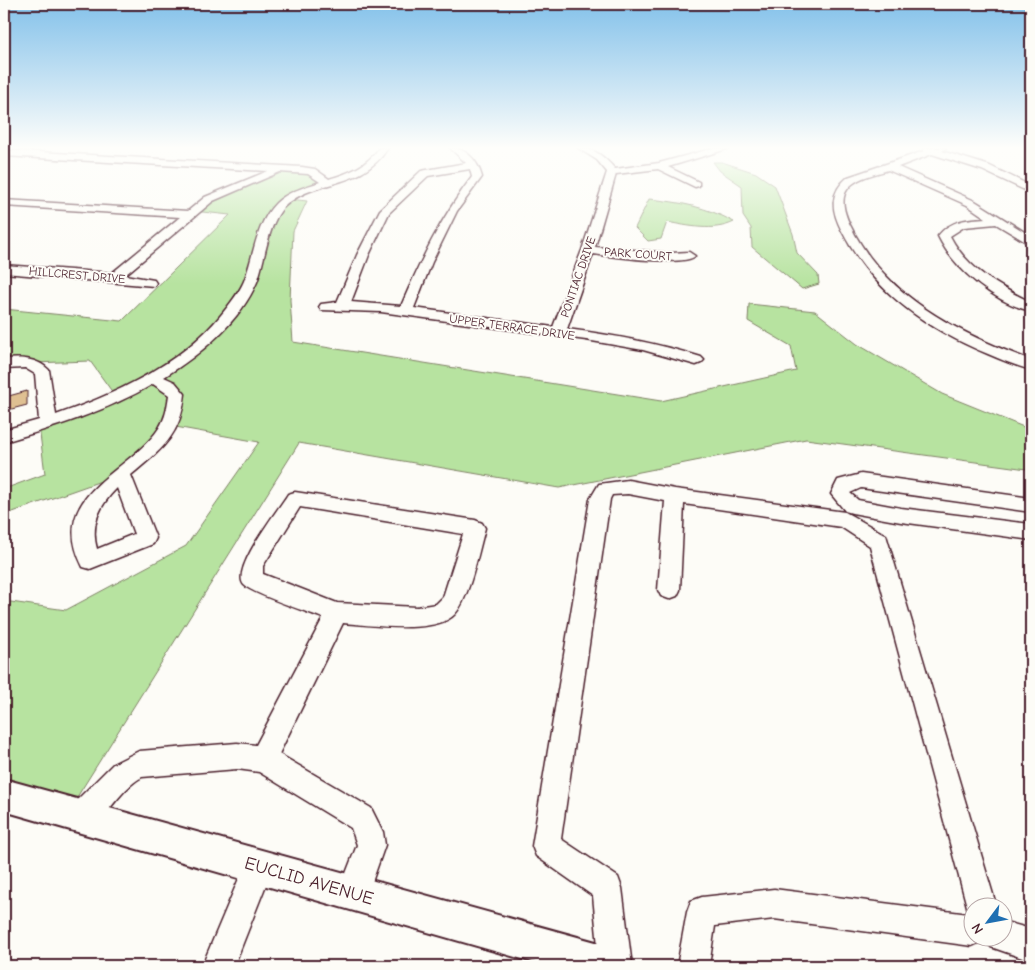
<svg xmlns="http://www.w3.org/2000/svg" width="1035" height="970" viewBox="0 0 1035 970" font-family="'Comic Neue',sans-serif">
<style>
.green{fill:#b7e3a0;stroke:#808166}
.building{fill:#dfc092;stroke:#4a1f2b}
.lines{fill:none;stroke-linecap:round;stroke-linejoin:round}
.minor-casing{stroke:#4a1f2b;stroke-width:3}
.major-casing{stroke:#4a1f2b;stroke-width:4}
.minor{fill:#fdfcf7;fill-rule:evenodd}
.major{fill:#fdfcf7;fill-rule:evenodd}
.labels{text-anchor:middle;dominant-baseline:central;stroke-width:4;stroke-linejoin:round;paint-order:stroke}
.far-street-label{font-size:12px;fill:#4a1f2b;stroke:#fdfcf7}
.near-street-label{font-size:18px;fill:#4a1f2b;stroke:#fdfcf7}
</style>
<rect width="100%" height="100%" fill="#fdfcf7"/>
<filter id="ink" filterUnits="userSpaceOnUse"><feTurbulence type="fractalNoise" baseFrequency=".02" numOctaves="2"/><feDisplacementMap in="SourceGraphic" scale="10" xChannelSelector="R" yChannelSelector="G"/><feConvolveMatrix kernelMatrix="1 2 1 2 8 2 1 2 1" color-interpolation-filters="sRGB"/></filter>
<g filter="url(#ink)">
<g class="green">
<path d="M713 162H722L756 173 775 186 793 234 797 253 818 275 819 284 802 289 752 247 751 228 743 216 742 186 720 171Z"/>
<path d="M283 169 302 170 328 183 289 199 307 201 293 231 290 300 293 342 661 401 796 371 791 346 748 321 749 304 815 311 857 344 942 394 1031 430V477L1027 469 806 439 559 488 299 443 67 813 4 795V601L66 610 186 546 259 442 170 426 121 474 7 514 4 518V489L45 474 39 426 116 397 90 361 4 364V309L122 321 230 215 193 211 209 199Z"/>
<path d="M649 199C679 202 708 207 734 222 714 232 688 226 667 222L661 239 648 241 635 228Z"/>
</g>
<path class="building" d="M27 391V405L4 411 5 397Z"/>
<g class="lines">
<g class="minor-casing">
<g id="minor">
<path d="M379 148H388C360 191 316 177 284 207 268 223 265 261 257 282 240 322 200 355 164 377L175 382 185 394C181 436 161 450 131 475L156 538 153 544 90 569 83 567C45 493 130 473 159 428 166 417 167 408 169 395L153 384C107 411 55 427 4 442V430L39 420 35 374 25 368 4 369V359C20 358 36 357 49 370L56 415C114 395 181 364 221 315 229 305 239 293 244 281 254 256 256 223 276 203 287 192 305 187 320 182L308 174 280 172 213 201 125 275 154 280 156 283 154 286 4 273V265L112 273 180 217 4 206V200L188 211 205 197 268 171 4 156V150L302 167 315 169 329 179C349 173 367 166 379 148ZM117 488 134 534 97 549C90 524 100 505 117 488Z"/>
<path d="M450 148C467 148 478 161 482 177L457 211 432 262 414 308 553 327 582 250 607 172 597 160 578 148C595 148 603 156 615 169L659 163 714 148H730L668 167 699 182V186L695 187 658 169 616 174 595 247 671 253 689 252 695 256C685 267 610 256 593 254L567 329C613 335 657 343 701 357L704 360 701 363 696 365 643 350 586 340 381 312 321 310 319 307 321 304 337 302 357 255 380 210 421 171 466 163ZM470 169 472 177C440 219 422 258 401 306L351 302 369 255 389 213 428 176Z"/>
<path d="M924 148H946L942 151 990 166 1031 186V193L982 170 932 154 898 167 975 201 1031 236V245L996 224 964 227 950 236C967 269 999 287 1031 302V311C995 303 954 269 938 236 950 220 968 219 986 218L967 205 888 170C876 174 859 177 850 186 839 197 844 212 850 225 885 297 959 334 1031 360V370C1016 366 1002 360 988 354 927 329 872 291 842 231 831 210 829 193 848 177L924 151Z"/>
<path d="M861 474 1031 498V512L861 488 850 493 858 500 901 508 1031 524V540L901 522 852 513 845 511 831 494 838 480Z"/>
<path d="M628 480 675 489 845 512 886 535 997 908H972V938H984L983 941 972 946 774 919 715 926 709 966H677L687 912 691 901 702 897 774 889 969 914 870 546 841 527 684 504 680 590 677 596 669 599 661 596 658 590 665 501 628 494 612 495 610 499 561 839 618 877 622 888 632 966H600L593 896 536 856 532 846 590 499 599 484Z"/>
<path d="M295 492 475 520 482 523 485 528C479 550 469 599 455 614 436 635 369 625 343 623L279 754 371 808 383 832 385 845 364 905 353 909 342 905 338 894 357 845 351 828 259 772 237 769 142 777C118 790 105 823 82 832L72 828 68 818 78 799 113 764 139 751 237 743 256 745 323 618C308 612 253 594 244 585 230 570 279 509 288 494ZM300 507 463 534 443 597 436 604 417 607 337 603 263 574V566Z"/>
<path d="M258 852 268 857 273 867 234 966H202L248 857Z"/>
<path d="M1002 921 1031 929V961L991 947 987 938H1002Z"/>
</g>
</g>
<g class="major-casing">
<path id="major" d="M4 779 614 947 628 952 633 966H547L4 811Z"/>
</g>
<use href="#minor" class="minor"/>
<use href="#major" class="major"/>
</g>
</g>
<linearGradient id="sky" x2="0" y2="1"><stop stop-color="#83c1ea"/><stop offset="0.52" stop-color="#fefefb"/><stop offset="1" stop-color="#fefefb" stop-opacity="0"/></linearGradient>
<rect width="1035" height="284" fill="url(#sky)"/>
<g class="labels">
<g class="far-street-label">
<text transform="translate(638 254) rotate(4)">PARK COURT</text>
<text transform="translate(77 275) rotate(5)">HILLCREST DRIVE</text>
<text transform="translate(578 277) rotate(-71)">PONTIAC DRIVE</text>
<text transform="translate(512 327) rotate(8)">UPPER TERRACE DRIVE</text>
</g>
<g class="near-street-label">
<text transform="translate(309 881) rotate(16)">EUCLID AVENUE</text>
</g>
</g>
<rect width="1035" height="970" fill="none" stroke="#fdfcf7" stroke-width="20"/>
<rect x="10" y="10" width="1015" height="950" fill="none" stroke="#4a1f2b" stroke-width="2" filter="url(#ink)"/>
<g transform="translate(988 922) rotate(238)"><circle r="24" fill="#fdfcf7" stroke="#b5a4a5"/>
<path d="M0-4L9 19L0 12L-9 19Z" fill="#1f6fb2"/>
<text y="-8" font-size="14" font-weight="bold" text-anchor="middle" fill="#4a1f2b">N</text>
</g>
</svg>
